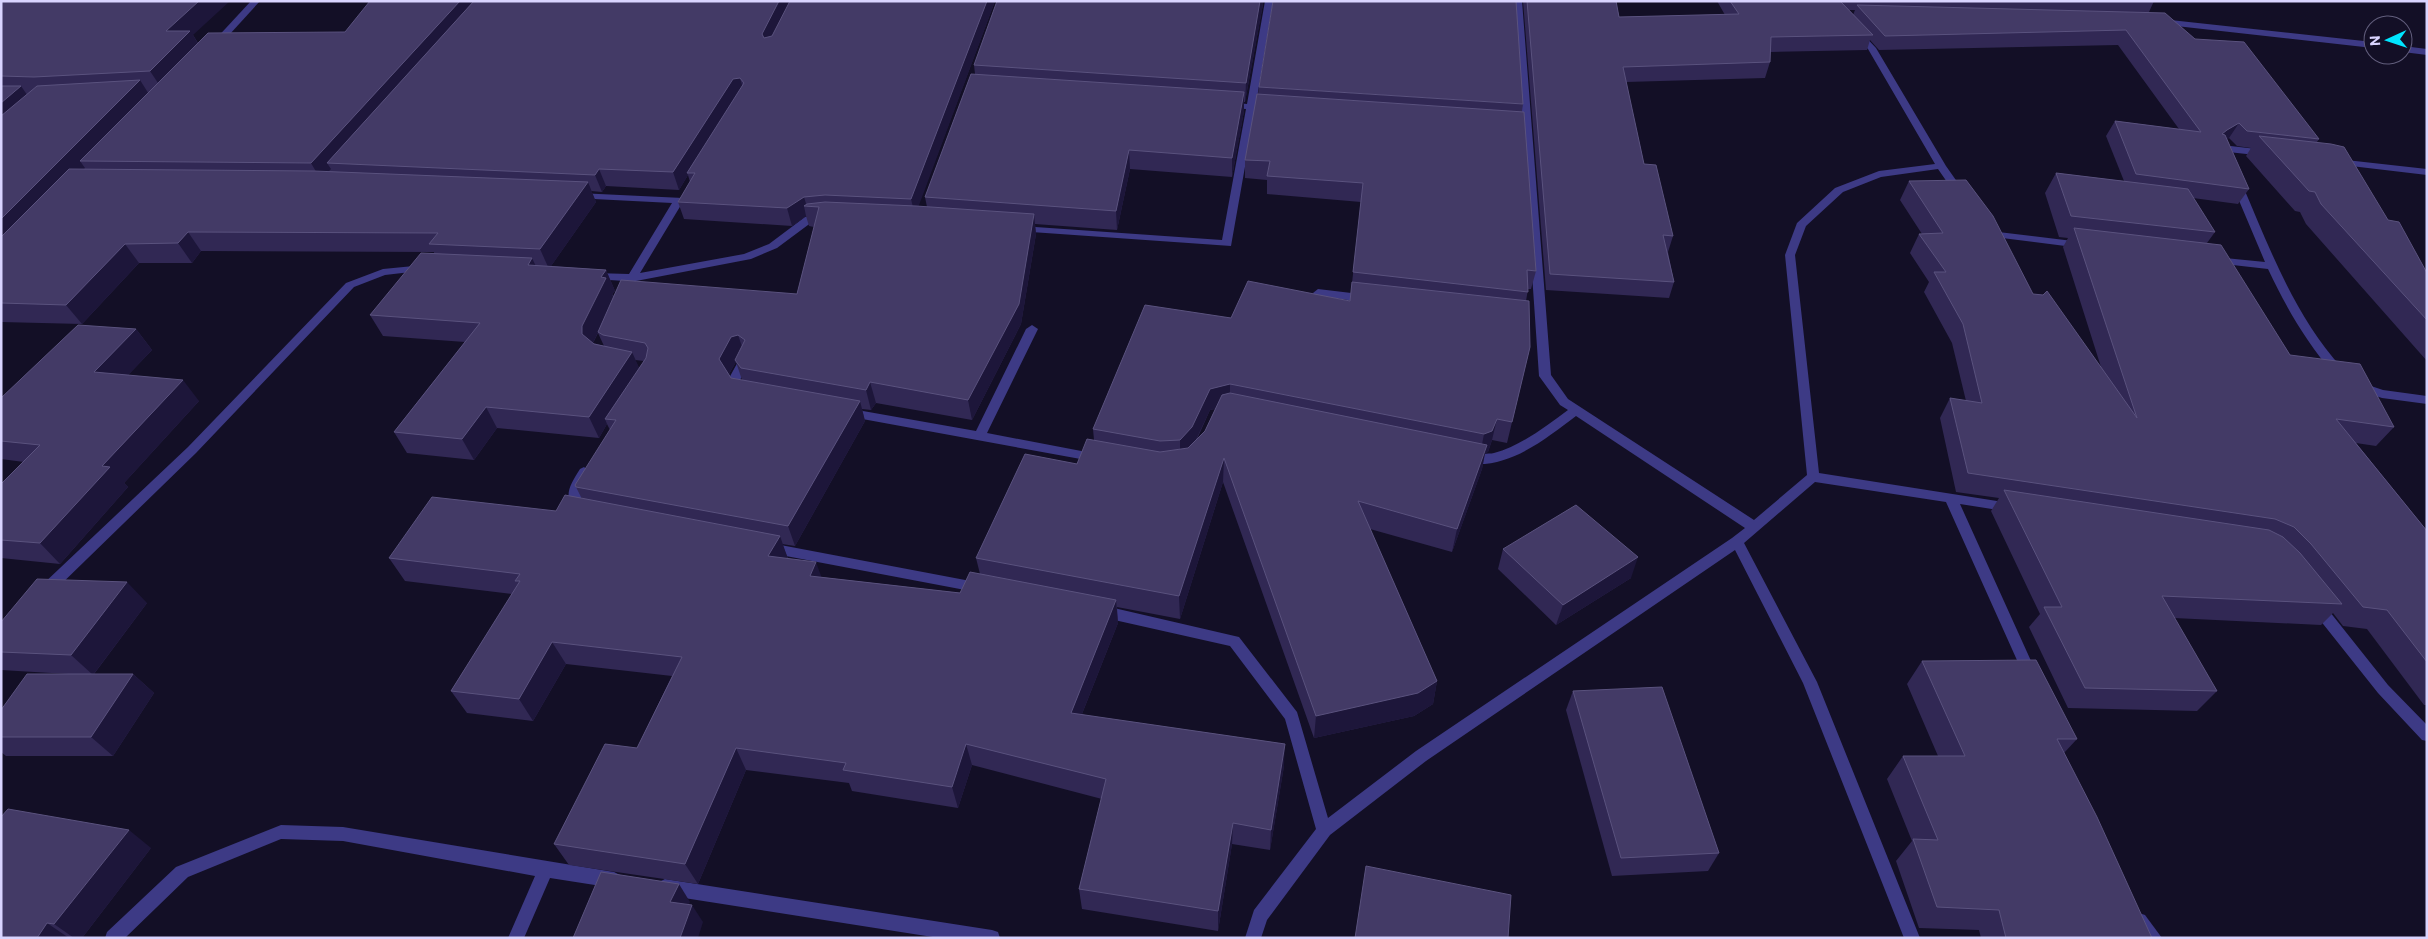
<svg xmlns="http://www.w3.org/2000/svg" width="2428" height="939" viewBox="0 0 2428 939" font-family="Commissioner,sans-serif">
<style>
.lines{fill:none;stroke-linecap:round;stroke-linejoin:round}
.minor{fill:#3d3a85;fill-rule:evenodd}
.wall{fill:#312854;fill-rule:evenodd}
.shaded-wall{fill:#1d163a}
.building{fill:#433a66;stroke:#5a527e}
</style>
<rect width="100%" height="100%" fill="#130f26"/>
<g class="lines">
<g class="minor">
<path d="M251 1H260L219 46H213V42Z"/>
<path d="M1265 1H1273L1256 104 1272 105 1277 108 1272 111 1255 110 1231 246 1017 231V227L1021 226 1222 240 1246 109 1227 108 1222 105 1227 102 1247 104Z"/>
<path d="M1514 1H1522L1551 375 1568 399 1754 520 1807 475 1785 255 1797 223 1835 188 1879 171 1935 164 1868 49 1854 35V31H1860L1876 48 1946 166 1965 193 1964 195H1956L1938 169 1881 177 1843 192 1806 226 1795 255 1819 473 2016 504 2017 507 2016 510 2011 512 1960 504 2037 674 2035 678 2030 680 2025 678 1946 502 1815 482 1744 543 1817 682 1920 938H1904L1803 683 1735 550 1426 761 1330 835 1267 920 1261 938H1245L1254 910 1316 829 1285 719 1230 646 1101 617 1096 615 1094 611 1096 607 1101 605 1239 637 1297 712 1328 818 1416 751 1732 538 1745 528 1576 416C1548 437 1513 466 1475 464 1470 464 1465 464 1462 459 1467 451 1485 455 1494 453 1521 446 1546 426 1568 410L1560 405 1539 376 1522 128 1509 127 1504 124 1509 121 1522 122Z"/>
<path d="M2161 19 2373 42V48L2158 24V20Z"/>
<path d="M2403 46 2427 49V55L2403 52Z"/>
<path d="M2222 145 2265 150 2270 153 2265 156 2228 152 2227 156H2221L2217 148Z"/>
<path d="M2337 159 2427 169V175L2334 164 2332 162Z"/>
<path d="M2237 181 2242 184C2270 249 2294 315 2342 368L2344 371 2342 374H2334C2306 342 2286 307 2268 269L2215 263 2210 260 2215 257 2265 262 2232 184Z"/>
<path d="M578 193 683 198 684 200 640 273 744 254 769 244 805 217 823 214 828 217 827 219 812 222 777 248 751 259 636 281 628 298 624 300 619 296 625 281 594 279 589 276 594 273 629 274 672 203 574 198V194Z"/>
<path d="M1990 231 2081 242 2086 245 2081 248 1986 236 1985 234Z"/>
<path d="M424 265 428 266 429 268 428 270 385 275 354 287 196 453 51 594 46 595 41 594 39 590 41 586 188 447 346 283 383 269Z"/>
<path d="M1318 289 1368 295 1374 299 1368 303 1314 295 1313 293Z"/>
<path d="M1032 325 1038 329 987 433 1097 454 1101 455 1103 458 1101 461 1097 462 846 416 840 412 846 408 976 431 1026 329Z"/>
<path d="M744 357 750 361 740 380 748 391 742 395 738 394 728 380 740 358Z"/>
<path d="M2359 382 2383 390 2427 396V404L2382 398 2355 389 2353 386Z"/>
<path d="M584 467 590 472C581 488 578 496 586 513L585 516H575C564 495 568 488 580 469Z"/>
<path d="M770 543 981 583 986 584 988 588 986 592 981 593 770 553 765 552 763 548 765 544Z"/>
<path d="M2317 601 2322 602 2388 685 2427 725V741L2422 740 2378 693 2312 610 2310 606 2312 602Z"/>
<path d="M281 825 343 827 614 872 620 875 622 880 620 885 614 888 550 878 524 938H508L535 876 343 841 281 839 188 877 125 938H105L107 932 176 867Z"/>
<path d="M665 879 992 930 998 932 1000 938H939L665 895 659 892 657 887 659 882Z"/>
<path d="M2139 913 2145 915 2162 938H2143L2131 921 2133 915Z"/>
</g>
</g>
<g class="wall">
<path d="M1 1 193 35 198 43 345 32 995 1 918 206 927 207 925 197 975 74 974 65 1263 4 1245 102H1244V111L1232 177 1130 169 1117 230 1035 224 1036 234 1021 324 972 420 876 403 871 410 862 409 865 421 795 546 782 544 788 558 821 577 960 593 980 574 976 558 1077 464 1094 440 1093 429 1231 318 1350 301 1361 202 1267 194V180L1245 178V160L1258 94 1259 87 1523 104 1522 111 1536 271 1531 289H1528L1526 301 1530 347 1507 443 1492 440 1488 452 1485 453 1482 469 1452 552 1370 529 1437 681 1433 704 1414 716 1314 738 1223 482 1180 619 1117 607 1118 623 1082 714 1284 766 1270 850 1232 844 1218 931 1082 909 1079 889 1102 799 972 765 958 808 852 791 849 783 746 770 698 884 569 865 554 844 637 748 672 676 566 664 533 721 467 713 451 691 512 594 405 581 389 558 556 511 582 499 576 487 610 430 607 424 599 438 497 428 474 460 407 453 394 432 465 342 383 336 370 315 434 253V252L201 251 192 263H139L82 324 1 322ZM688 175 690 182 678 202 684 219 792 226 806 216 809 226 814 227 797 294 614 296 612 294 615 291 606 270 551 266 596 202 591 191 602 192 606 186 679 190ZM598 333 604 346 593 343ZM635 360 644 361 639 368ZM736 362 742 380 731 378 729 374ZM1215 409 1205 431 1197 439 1210 410Z"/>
<path d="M1523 1H1616L1619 17 1725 15 1717 1H2154L2149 12 2195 39 2319 139 2317 142 2388 220 2427 273V361L2306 224 2300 212 2295 211 2246 156 2251 148 2237 146 2229 138 2227 139 2249 189 2238 204 2193 198 2215 232 2207 243 2290 355 2394 427 2376 446 2356 443 2427 531V705H2424L2367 629 2343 626 2333 613 2321 625 2174 618 2217 691 2197 711 2068 708 2029 627 2040 614 1991 511 1999 498 1956 492 1940 418 1950 398 1966 401 1952 343 1924 292 1929 282 1910 253 1919 234H1922L1900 200 1909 181 2033 294 2101 367 2063 247 2068 238 2059 237 2045 193 2056 173 2124 181 2106 136 2115 121 2179 129 2118 45 1879 50 1870 40 1867 50 1770 52V62L1765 78 1626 82 1644 164 1673 236 1668 252 1674 282 1669 298 1546 290ZM1849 10H1855L1853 15Z"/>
<path d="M136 329 152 350 128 375 199 401 124 483 128 487 60 564 1 558V484L24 462 1 459V398Z"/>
<path d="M1503 549 1631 578 1556 625 1498 569Z"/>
<path d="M147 603 94 674H133L154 693 113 756H6L1 752V710L68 674 1 670V622Z"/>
<path d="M1922 661 2077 739 2064 753 2152 938H1981L1979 930 1919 928 1896 861 1912 841 1887 779 1903 756H1938L1907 684Z"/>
<path d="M1573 691 1719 853 1708 871 1612 876 1566 710Z"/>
<path d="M151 848 82 938H1Z"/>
</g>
<g class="shaded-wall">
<path d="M199 1H230L193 35 201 49 162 89 150 71 166 31Z"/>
<path d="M460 1H481L327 163 331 169 321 180 311 163Z"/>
<path d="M779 1H791L766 50 762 34Z"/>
<path d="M987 1H995L915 216 911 199Z"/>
<path d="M1260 1H1263V4L1245 102 1246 83Z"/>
<path d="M740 78 745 95 687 173 688 175 679 190 673 172 733 79Z"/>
<path d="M140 80 152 99 80 161 85 168 1 254V219Z"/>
<path d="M21 86 34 105 1 134V103Z"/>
<path d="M1244 92V111L1232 177V158Z"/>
<path d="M2239 123 2229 138 2218 145 2222 134 2227 130Z"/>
<path d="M1129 150 1130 169 1117 230 1116 211Z"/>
<path d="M599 169 606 186 602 192 595 175Z"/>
<path d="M588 182 596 202 549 269 540 249Z"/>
<path d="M804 197 807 207 804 206 806 216 792 226 787 208Z"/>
<path d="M1034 214 1036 234 1021 324 972 420 968 400Z"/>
<path d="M188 232 201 251 192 263 178 243Z"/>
<path d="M125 244 139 263 82 324 66 305Z"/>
<path d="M532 258 542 279 528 265Z"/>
<path d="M606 270 615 291 612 294 614 299 591 347 582 334V326L601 277Z"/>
<path d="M136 329 152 350 111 393 94 372Z"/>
<path d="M738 335 745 355 735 360 736 362 726 379 719 359 731 337Z"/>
<path d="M632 352 641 372 605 419 607 424 599 438 589 417Z"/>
<path d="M183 380 199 401 124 483 128 487 60 564 40 543 102 466Z"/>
<path d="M870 382 876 403 871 410 866 390Z"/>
<path d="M1230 384V405L1210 410 1192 448 1180 461V440L1210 389Z"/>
<path d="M860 401 865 421 795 546 788 526Z"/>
<path d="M486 407 497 428 474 460 462 439Z"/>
<path d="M1497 419 1492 440 1488 452 1485 453 1482 469 1452 552 1457 529 1480 455 1484 434Z"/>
<path d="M1224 458 1223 482 1180 619 1179 596Z"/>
<path d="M780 536 788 559 768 556Z"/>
<path d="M1638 557 1631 578 1556 625 1563 605Z"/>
<path d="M816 562 824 584 810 576Z"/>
<path d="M127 582 147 603 93 675 71 655Z"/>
<path d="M1116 600 1118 623 1074 734 1071 713Z"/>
<path d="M552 642 566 664 533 721 519 699Z"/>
<path d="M133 674 154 693 113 756 91 737Z"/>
<path d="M1437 681 1433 704 1414 716 1314 738 1316 716Z"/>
<path d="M966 744 972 765 958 808 952 787Z"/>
<path d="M1285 744 1284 766 1270 850 1271 830Z"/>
<path d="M736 748 746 770 698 884 685 864Z"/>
<path d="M1233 823 1232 844 1218 931V911Z"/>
<path d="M129 830 151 848 82 938H74L54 924Z"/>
<path d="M679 884 690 902 682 920 670 902Z"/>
<path d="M692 905 703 922 698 938H680Z"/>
<path d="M47 923 69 938H37Z"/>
</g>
<g class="building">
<path d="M1 1H199L166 31H190L150 71 34 77 1 76Z"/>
<path d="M370 1H460L311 163 80 161 208 33 345 32Z"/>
<path d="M474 1H779L762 34 764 38 772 36 790 1H987L911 199 825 195 804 197 787 208 678 202 695 173H687L744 83 740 78 733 79 673 172 599 169 595 175 327 163Z"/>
<path d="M997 1H1260L1246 83 974 65Z"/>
<path d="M1273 1H1516L1523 104 1259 87Z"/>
<path d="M1527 1H1616L1619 17 1739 14 1730 1H1840L1873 35 1771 37 1770 62 1623 67 1644 164 1656 165 1673 236 1663 235 1674 282 1550 274Z"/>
<path d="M1857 5 2165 13 2195 39 2244 42 2319 139 2247 131 2239 123 2227 130 2222 134 2225 135 2249 189 2136 174 2115 121 2201 132 2126 30 1885 36Z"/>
<path d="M971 74 1244 92 1232 158 1129 150 1116 211 925 197Z"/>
<path d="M140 80 1 219V116L37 86Z"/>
<path d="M1 86H21L1 103Z"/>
<path d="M1257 94 1524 112 1536 271 1527 270 1528 292 1353 272 1363 183 1267 176 1270 161 1245 160Z"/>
<path d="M2259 136 2331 144 2344 147 2388 220 2399 222 2427 273V320L2321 204 2315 192 2309 191Z"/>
<path d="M69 169 314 171 588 182 540 249 429 244 438 233 188 232 178 243 125 244 66 305 1 303V237Z"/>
<path d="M2056 173 2188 189 2215 232 2071 216Z"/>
<path d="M1966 180 1993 216 2033 294 2043 295 2047 291 2137 418 2074 228 2221 245 2290 355 2360 364 2394 427 2336 419 2427 531V662L2387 610 2363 607 2311 544 2294 527 2275 519 1968 473 1950 398 1982 403 1963 324 1934 272H1946L1919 234 1943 233 1909 181Z"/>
<path d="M825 202 916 206 1034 214 1019 304 968 400 870 382 866 390 741 368 735 360 745 340 738 335 731 337 719 359 731 378 860 401 788 526 576 487 575 485 616 420 605 419 646 358 648 348 645 343 603 335 598 332 621 280 797 294 819 207 804 206 807 204Z"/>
<path d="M421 253 532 258 528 265 606 270 601 277 606 278 582 326V334L594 344 632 352 589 417 486 407 462 439 394 432 480 323 370 315Z"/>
<path d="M1248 281 1350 301 1352 282 1529 301 1530 347 1512 422 1497 419 1492 431 1484 434 1230 384 1210 389 1192 427 1180 440 1160 441 1093 429 1145 305 1231 318Z"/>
<path d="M78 325 136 329 94 372 183 380 102 466 110 467 40 543 1 540V484L40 445 1 441V398Z"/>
<path d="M1230 393 1487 445 1457 529 1358 501 1437 681 1418 693 1316 716 1224 458 1179 596 976 558 1025 454 1077 464 1087 439 1160 452 1188 448 1205 431 1222 395Z"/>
<path d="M2004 490 2269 530 2283 537 2300 553 2342 604 2162 596 2217 691 2085 688 2044 607H2062Z"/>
<path d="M565 495 780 536 768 556 816 562 810 576 960 593 970 572 1116 600 1071 713 1285 744 1271 830 1233 823 1218 911 1079 889 1106 779 966 744 952 787 843 770 846 763 736 748 685 864 554 844 605 744 637 748 682 657 552 642 519 699 451 691 520 581H515L520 574 389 558 432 497 556 511Z"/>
<path d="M1576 505 1638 557 1563 605 1503 549Z"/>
<path d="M37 579 127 582 71 655 1 652V622Z"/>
<path d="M2036 660 2077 739H2057L2097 817 2152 938H2006L1999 910 1937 907 1913 839 1938 840 1903 756H1965L1922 661Z"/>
<path d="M27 674H133L91 737H1V710Z"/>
<path d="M1662 687 1719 853 1621 858 1573 691Z"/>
<path d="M8 809 129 830 54 924 47 923 37 938H1V817Z"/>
<path d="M1366 866 1511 895 1508 938H1355Z"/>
<path d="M601 872 679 884 670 902 692 905 680 938H573Z"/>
</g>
<rect width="2428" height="939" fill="none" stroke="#d9d4ff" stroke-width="5"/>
<g transform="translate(2388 40) rotate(267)"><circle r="24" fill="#130f26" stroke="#625e7d"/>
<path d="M0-4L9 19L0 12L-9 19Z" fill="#00e5ff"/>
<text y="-8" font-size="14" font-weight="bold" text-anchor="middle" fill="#d9d4ff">N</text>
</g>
</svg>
